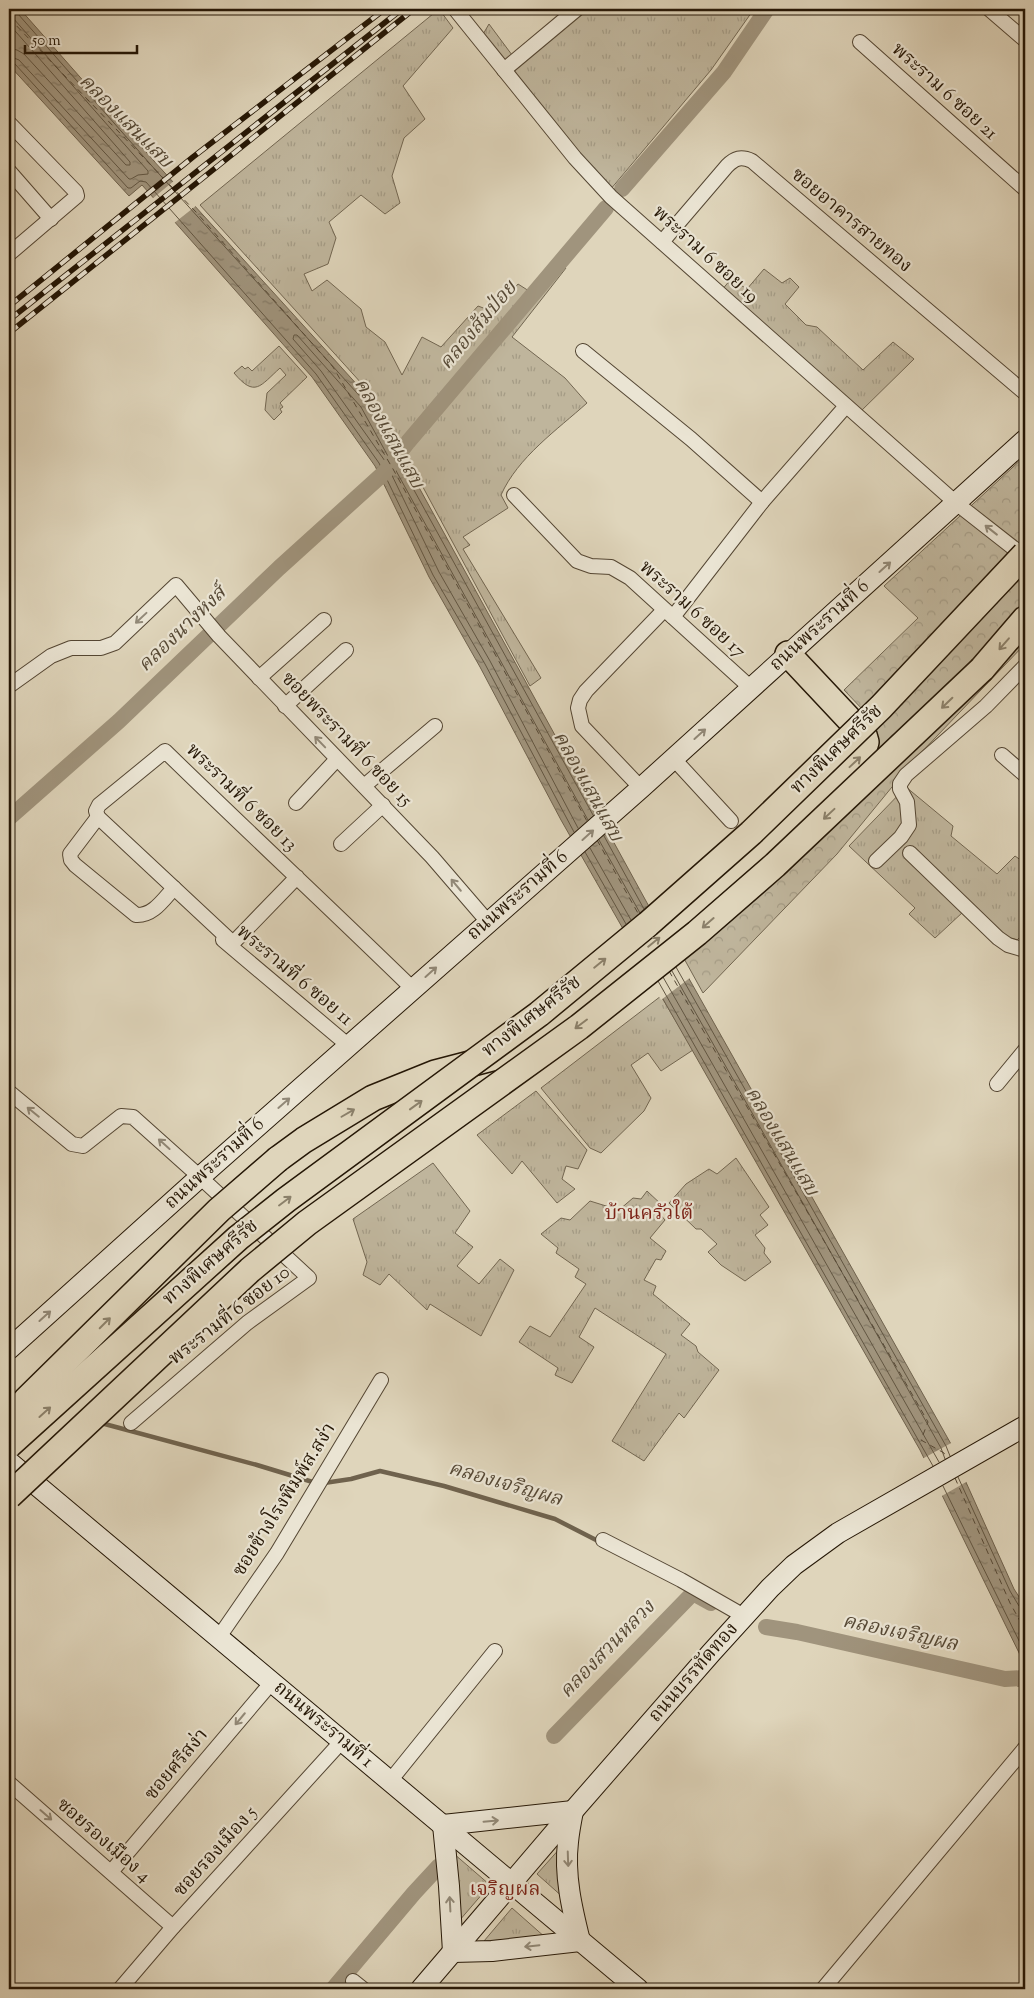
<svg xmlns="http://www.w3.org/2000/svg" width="1034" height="1998" viewBox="0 0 1034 1998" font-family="'Sorts Mill Goudy','Noto Serif Thai',serif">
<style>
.grass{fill:url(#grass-tufts);stroke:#726651}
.forest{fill:url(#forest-crowns);stroke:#726651}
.water{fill:url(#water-ripples);stroke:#6f624d}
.pier{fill:#dfd5bb}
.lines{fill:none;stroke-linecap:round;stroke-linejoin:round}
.shore{stroke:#625642;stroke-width:1}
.stream{stroke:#6f624d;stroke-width:4.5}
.canal{stroke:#a0947d;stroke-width:16}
.ferry{stroke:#564936;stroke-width:1;stroke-dasharray:6 5;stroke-linecap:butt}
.street-casing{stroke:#544633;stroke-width:16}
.secondary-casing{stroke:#251706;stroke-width:22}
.highway-casing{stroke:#251706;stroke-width:28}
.street{stroke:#eae4d3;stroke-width:14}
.secondary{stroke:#eae4d3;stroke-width:20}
.highway{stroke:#dfd5bb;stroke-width:25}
.rail-casing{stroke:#251706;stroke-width:5.5}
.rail{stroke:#eae4d3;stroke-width:4;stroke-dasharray:11;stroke-linecap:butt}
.highway-bridge-casing{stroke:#251706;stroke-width:28;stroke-linecap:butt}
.highway-bridge{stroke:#dfd5bb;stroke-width:25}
.oneway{stroke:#918877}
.oneway2{stroke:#8b806a}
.labels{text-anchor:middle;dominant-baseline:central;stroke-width:4.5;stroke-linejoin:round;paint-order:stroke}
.street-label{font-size:19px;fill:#251706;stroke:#eae4d3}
.water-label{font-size:20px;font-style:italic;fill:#564936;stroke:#eae4d3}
.neighbourhood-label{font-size:20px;fill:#7a1f14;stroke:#eae4d3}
</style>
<defs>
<pattern id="grass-tufts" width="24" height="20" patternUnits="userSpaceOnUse" patternTransform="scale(1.25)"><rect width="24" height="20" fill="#bfb59c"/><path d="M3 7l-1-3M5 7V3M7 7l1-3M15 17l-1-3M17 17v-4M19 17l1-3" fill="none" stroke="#a49b85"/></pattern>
<pattern id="forest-crowns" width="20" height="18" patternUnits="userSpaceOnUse" patternTransform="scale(1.25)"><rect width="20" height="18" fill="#bfb59c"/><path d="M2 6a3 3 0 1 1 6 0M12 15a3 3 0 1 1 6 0" fill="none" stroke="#a49b85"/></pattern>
<pattern id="water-ripples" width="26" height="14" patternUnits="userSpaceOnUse" patternTransform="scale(1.25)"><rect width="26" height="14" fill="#a0947d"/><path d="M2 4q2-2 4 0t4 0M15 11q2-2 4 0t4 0" fill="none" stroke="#827864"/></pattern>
</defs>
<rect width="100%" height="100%" fill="#dfd5bb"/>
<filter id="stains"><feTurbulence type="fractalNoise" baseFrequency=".004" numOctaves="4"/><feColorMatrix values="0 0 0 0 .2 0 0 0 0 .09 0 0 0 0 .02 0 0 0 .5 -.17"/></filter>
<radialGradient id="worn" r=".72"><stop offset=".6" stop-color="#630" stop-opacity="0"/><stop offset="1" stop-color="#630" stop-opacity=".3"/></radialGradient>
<g class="grass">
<path d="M439 9 453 28 403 86 425 119 404 138 392 176 400 203 385 214 361 195 329 222 336 238 328 264 304 274 312 291 327 280 361 309 366 327 385 342 402 375 422 337 441 347 478 306 494 312 518 284 529 291 399 447 372 395 200 205Z"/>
<path d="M569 9H754L711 70 610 190 482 36 489 24 515 59Z"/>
<path d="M561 263 566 268 512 337 565 378 587 403C557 430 518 457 501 495L508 508 463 537 470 545 463 549 541 678 530 686 403 450Z"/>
<path d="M764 269 782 283 790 278 799 287 785 304 806 325 817 327 863 370 893 342 914 359 859 413 721 291 731 279 747 289Z"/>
<path d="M279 346 307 377 280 403 283 407 280 409 282 412 274 420 265 410 267 393 286 375 280 368C260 386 255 398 234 373L242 366 245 369 248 367 252 371Z"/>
<path d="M906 787 953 826 951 836 997 874 1015 856 1025 863V932L1017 940 1005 936 910 846 903 855 963 912 935 938 909 914 915 908 849 846Z"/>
<path d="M661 996 693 1050 661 1071 648 1053 631 1065 651 1098 644 1111 601 1153 590 1148 541 1088Z"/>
<path d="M536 1091 587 1150 578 1169 566 1166 562 1179 575 1189 557 1203 522 1161 512 1174 477 1135Z"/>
<path d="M736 1158 769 1207 760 1215 768 1225 755 1235 765 1248 764 1253 771 1262 745 1281 721 1265 708 1252 717 1244 701 1229H696L669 1203 686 1184 709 1169 717 1174Z"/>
<path d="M433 1163 470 1211 455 1233 473 1247 457 1266 479 1284 500 1259 514 1270 481 1336 430 1304 427 1310 389 1274 380 1285 363 1275 367 1262 353 1219Z"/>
<path d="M647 1191 663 1206 659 1213 665 1220 650 1238 666 1251 661 1260 656 1259 644 1280 656 1286 653 1294 690 1324 681 1335 696 1346 698 1352 719 1370 684 1418 679 1413 644 1461 612 1441 666 1354 595 1308 579 1337 594 1347 572 1383 555 1375 558 1368 519 1342 530 1326 550 1337 586 1284 575 1277 579 1269 556 1253 558 1248 541 1234 561 1218 570 1220 590 1201 619 1210 633 1198 641 1199Z"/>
<path d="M562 1846 565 1899 537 1874Z"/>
<path d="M453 1853 490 1885 459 1921Z"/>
<path d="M512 1908 546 1938 484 1941Z"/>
</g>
<path class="forest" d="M1025 456V644L915 759 837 854 703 993 654 904 865 712 844 690 918 618 884 586Z"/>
<path class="water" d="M9 9H20L154 161 371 400 674 952 951 1444 965 1480 1014 1589 1025 1606V1686H1017L1024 1663 920 1450 561 820 480 667 429 577 375 466 312 377 142 185 129 196 9 65Z"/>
<g class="pier">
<path d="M175 180 197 205 173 224 152 199Z"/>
<path d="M622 933 676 951 691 977 661 1000Z"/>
<path d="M953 1442 968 1481 940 1497 922 1459Z"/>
</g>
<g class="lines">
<g class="shore">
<path d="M17 9 18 14 151 165 366 403 593 815"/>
<path d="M9 24 130 162V165H126L24 54 17 50 9 48"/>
<path d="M9 56 19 60 129 179H131L138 175 148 174V171L13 18 11 9"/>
<path d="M9 62 15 64 128 188H131L140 181 146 182 316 374 379 463 433 575 485 664 574 832"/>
<path d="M578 828 490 661 439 572 385 461 321 371 293 339 294 335H297L361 407 588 820"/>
<path d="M604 836 644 909"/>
<path d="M599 840 640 913"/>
<path d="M590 848 631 920"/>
<path d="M585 852 626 924"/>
<path d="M676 967 946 1446 950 1456"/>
<path d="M672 971 941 1448 945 1459"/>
<path d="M663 977 939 1462"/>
<path d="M658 981 933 1466"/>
<path d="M958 1477 1010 1591 1019 1606 1025 1608"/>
<path d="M943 1486 1025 1653"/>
</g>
<g class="stream">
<path d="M101 1423 257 1465 316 1483"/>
<path d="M324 1483 351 1479 380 1471 444 1486 555 1519 600 1542"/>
</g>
<g class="canal">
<path d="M622 189 724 72 767 9"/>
<path d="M9 818 119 721 279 568 385 472 408 442 606 208"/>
<path d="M766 1627 797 1632 1005 1679 1025 1678"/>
<path d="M554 1736 693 1593 711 1603"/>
<path d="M333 1989 414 1893 439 1866"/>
</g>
<g class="ferry">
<path d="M9 18 196 212 333 367 393 469 588 823"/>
<path d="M597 840 639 915"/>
<path d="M669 971 928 1422 921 1440 944 1453 947 1461"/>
<path d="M955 1478 1010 1603 1025 1630"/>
</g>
<g class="street-casing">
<g id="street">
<path d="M455 9 575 158 611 197 956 503 1025 557"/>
<path d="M989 9 1025 40"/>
<path d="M860 42 1025 189"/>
<path d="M504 70 577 9"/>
<path d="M9 123 76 192 77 196 9 254"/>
<path d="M9 171 51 219"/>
<path d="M662 242 727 166C735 158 741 156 752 161L1025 393"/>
<path d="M583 351 691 439 762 502"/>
<path d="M514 495 577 561 591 566 611 567 630 578 751 688"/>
<path d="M673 617 762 502 846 406"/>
<path d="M259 678 324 620"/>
<path d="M9 686 51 656 71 648H101L115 643 176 585 219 636 432 857 488 922"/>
<path d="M285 706 346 650"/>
<path d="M1002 755 1025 775"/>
<path d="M673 758 731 821"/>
<path d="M364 786 435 726"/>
<path d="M641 788 582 726 578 708 580 700 586 691 664 610"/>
<path d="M296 803 337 759"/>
<path d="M98 817 70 854 71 860 75 865 136 915C153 916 163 900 174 888"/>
<path d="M341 844 383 805"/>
<path d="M910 853 998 938 1008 945 1025 950"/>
<path d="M876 861 901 837 909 825 907 802 900 789V784L906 775 986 706 1025 666"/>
<path d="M297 877 233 943 98 817 96 811 99 805 165 751C247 831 331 909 413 989"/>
<path d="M223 940 349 1046"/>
<path d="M997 1084 1025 1050"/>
<path d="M9 1092 72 1144 83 1146 121 1116 133 1117 200 1177 309 1278 247 1323 131 1423"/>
<path d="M603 1540 681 1580 744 1616"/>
<path d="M219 1637 277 1553 381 1380"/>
<path d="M390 1781 495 1651"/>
<path d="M9 1783 173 1927"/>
<path d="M111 1872 272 1682"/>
<path d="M353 1981 363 1989"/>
<path d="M120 1989 173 1927 342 1741"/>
<path d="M823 1989 1025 1748"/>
</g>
</g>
<g class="secondary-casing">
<g id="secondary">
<path d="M9 1349 200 1177 641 788 1025 440"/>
<path d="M9 1462 638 1989"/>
<path d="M573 1811C571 1821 569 1831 568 1842 564 1875 572 1909 580 1941"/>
<path d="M443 1825 573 1811"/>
<path d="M443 1825 449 1886 453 1952"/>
<path d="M453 1952 492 1951 580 1941"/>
<path d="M421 1989 573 1811 711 1653 770 1588 794 1565 838 1533 1025 1426"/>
</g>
</g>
<g class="highway-casing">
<g id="highway">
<path d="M982 669 1025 619"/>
<path d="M278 1159 304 1140 373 1098 435 1073 500 1056 519 1047 595 990 702 902 769 843 862 755 866 742 864 735 788 654"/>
</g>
</g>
<use href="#street" class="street"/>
<use href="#secondary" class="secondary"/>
<use href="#highway" class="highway"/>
<g class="rail-casing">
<g id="rail">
<path d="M9 306 193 157 385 9"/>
<path d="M9 320 402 9"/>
<path d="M9 333 414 9"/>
</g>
</g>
<use href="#rail" class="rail"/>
<g class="highway-bridge-casing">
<g id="highway-bridge">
<path d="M9 1419 26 1400 219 1210 278 1159"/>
<path d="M9 1445 238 1238 286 1200 539 1014 648 924 751 833 881 707 1025 554"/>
<path d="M9 1496 250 1270 307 1223 579 1027 697 933 775 865 982 669"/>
</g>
</g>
<use href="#highway-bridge" class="highway-bridge"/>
</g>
<defs><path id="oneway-shaft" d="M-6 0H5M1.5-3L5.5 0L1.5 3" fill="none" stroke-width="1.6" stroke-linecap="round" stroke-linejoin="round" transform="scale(1.25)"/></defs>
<g class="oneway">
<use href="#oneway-shaft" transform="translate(991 530) rotate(-142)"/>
<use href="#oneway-shaft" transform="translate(885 567) rotate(-42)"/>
<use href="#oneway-shaft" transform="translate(141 618) rotate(137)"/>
<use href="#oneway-shaft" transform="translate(700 734) rotate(-42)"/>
<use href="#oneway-shaft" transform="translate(320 742) rotate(-134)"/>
<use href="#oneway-shaft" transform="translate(588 835) rotate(-42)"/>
<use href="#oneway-shaft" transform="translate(456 885) rotate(-130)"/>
<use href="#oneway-shaft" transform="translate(431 972) rotate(-42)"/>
<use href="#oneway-shaft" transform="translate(284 1103) rotate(-41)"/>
<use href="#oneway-shaft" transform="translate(33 1112) rotate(-141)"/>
<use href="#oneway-shaft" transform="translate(164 1144) rotate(-138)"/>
<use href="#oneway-shaft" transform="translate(45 1316) rotate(-42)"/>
<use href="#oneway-shaft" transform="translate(240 1719) rotate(130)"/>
<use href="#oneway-shaft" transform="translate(46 1815) rotate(41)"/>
<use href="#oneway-shaft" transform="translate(491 1821) rotate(-5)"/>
<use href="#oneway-shaft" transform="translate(568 1859) rotate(88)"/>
<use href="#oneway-shaft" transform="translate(450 1904) rotate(-93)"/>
<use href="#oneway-shaft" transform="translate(532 1946) rotate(174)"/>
</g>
<g class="oneway2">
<use href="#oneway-shaft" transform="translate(1004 644) rotate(131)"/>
<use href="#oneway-shaft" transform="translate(947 703) rotate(136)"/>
<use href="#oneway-shaft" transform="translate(855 762) rotate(-43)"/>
<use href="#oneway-shaft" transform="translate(829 814) rotate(137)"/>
<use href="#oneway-shaft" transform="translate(708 923) rotate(139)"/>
<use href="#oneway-shaft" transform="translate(654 942) rotate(-39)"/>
<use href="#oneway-shaft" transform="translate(600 963) rotate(-39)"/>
<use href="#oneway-shaft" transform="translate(581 1024) rotate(143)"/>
<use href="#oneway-shaft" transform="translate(416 1105) rotate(-36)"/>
<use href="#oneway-shaft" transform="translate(348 1113) rotate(-30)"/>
<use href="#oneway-shaft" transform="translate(285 1201) rotate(-37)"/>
<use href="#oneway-shaft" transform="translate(105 1323) rotate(-45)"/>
<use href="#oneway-shaft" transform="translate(45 1412) rotate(-42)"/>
</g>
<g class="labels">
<g class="street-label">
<text transform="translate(944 92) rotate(42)">พระราม 6 ซอย 21</text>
<text transform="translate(851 221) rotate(40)">ซอยอาคารสายทอง</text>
<text transform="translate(705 255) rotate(42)">พระราม 6 ซอย 19</text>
<text transform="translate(692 610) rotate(42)">พระราม 6 ซอย 17</text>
<text transform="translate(820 626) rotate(-42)">ถนนพระรามที่ 6</text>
<text transform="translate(346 740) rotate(46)">ซอยพระรามที่ 6 ซอย 15</text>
<text transform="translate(837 750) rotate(-44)">ทางพิเศษศรีรัช</text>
<text transform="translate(241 798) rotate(44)">พระรามที่ 6 ซอย 13</text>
<text transform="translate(518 896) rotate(-41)">ถนนพระรามที่ 6</text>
<text transform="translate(294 976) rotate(40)">พระรามที่ 6 ซอย 11</text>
<text transform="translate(532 1017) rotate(-38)">ทางพิเศษศรีรัช</text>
<text transform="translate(215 1164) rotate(-42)">ถนนพระรามที่ 6</text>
<text transform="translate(211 1263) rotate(-41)">ทางพิเศษศรีรัช</text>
<text transform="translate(230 1316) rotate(-38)">พระรามที่ 6 ซอย 10</text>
<text transform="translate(285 1500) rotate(-58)">ซอยข้างโรงพิมพ์ส.สง่า</text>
<text transform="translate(694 1673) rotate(-49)">ถนนบรรทัดทอง</text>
<text transform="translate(323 1725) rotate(40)">ถนนพระรามที่ 1</text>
<text transform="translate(177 1765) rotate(-50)">ซอยศรีสง่า</text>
<text transform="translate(103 1841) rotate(41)">ซอยรองเมือง 4</text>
<text transform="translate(216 1852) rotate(-48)">ซอยรองเมือง 5</text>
</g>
<g class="water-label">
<text transform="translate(125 122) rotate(45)">คลองแสนแสบ</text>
<text transform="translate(479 326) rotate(-50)">คลองส้มป่อย</text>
<text transform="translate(388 434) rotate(61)">คลองแสนแสบ</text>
<text transform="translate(183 630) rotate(-44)">คลองนางหงส์</text>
<text transform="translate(587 787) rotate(61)">คลองแสนแสบ</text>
<text transform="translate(781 1142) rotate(59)">คลองแสนแสบ</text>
<text transform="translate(505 1485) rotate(16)">คลองเจริญผล</text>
<text transform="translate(900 1634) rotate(12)">คลองเจริญผล</text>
<text transform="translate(608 1650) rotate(-46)">คลองสวนหลวง</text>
</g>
<g class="neighbourhood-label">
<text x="649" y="1214">บ้านครัวใต้</text>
<text x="505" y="1890">เจริญผล</text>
</g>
</g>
<rect width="1034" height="1998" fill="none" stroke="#dfd5bb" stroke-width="30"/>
<rect x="10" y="10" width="1014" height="1978" fill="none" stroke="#251706" stroke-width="2.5"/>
<rect x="15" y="15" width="1004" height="1968" fill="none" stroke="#251706"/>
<path d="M25 45v8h112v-8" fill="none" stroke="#251706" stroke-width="2.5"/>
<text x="32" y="45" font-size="15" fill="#251706" stroke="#eae4d3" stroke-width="4" paint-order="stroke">50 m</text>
<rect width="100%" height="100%" filter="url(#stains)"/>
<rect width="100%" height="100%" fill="url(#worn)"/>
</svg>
